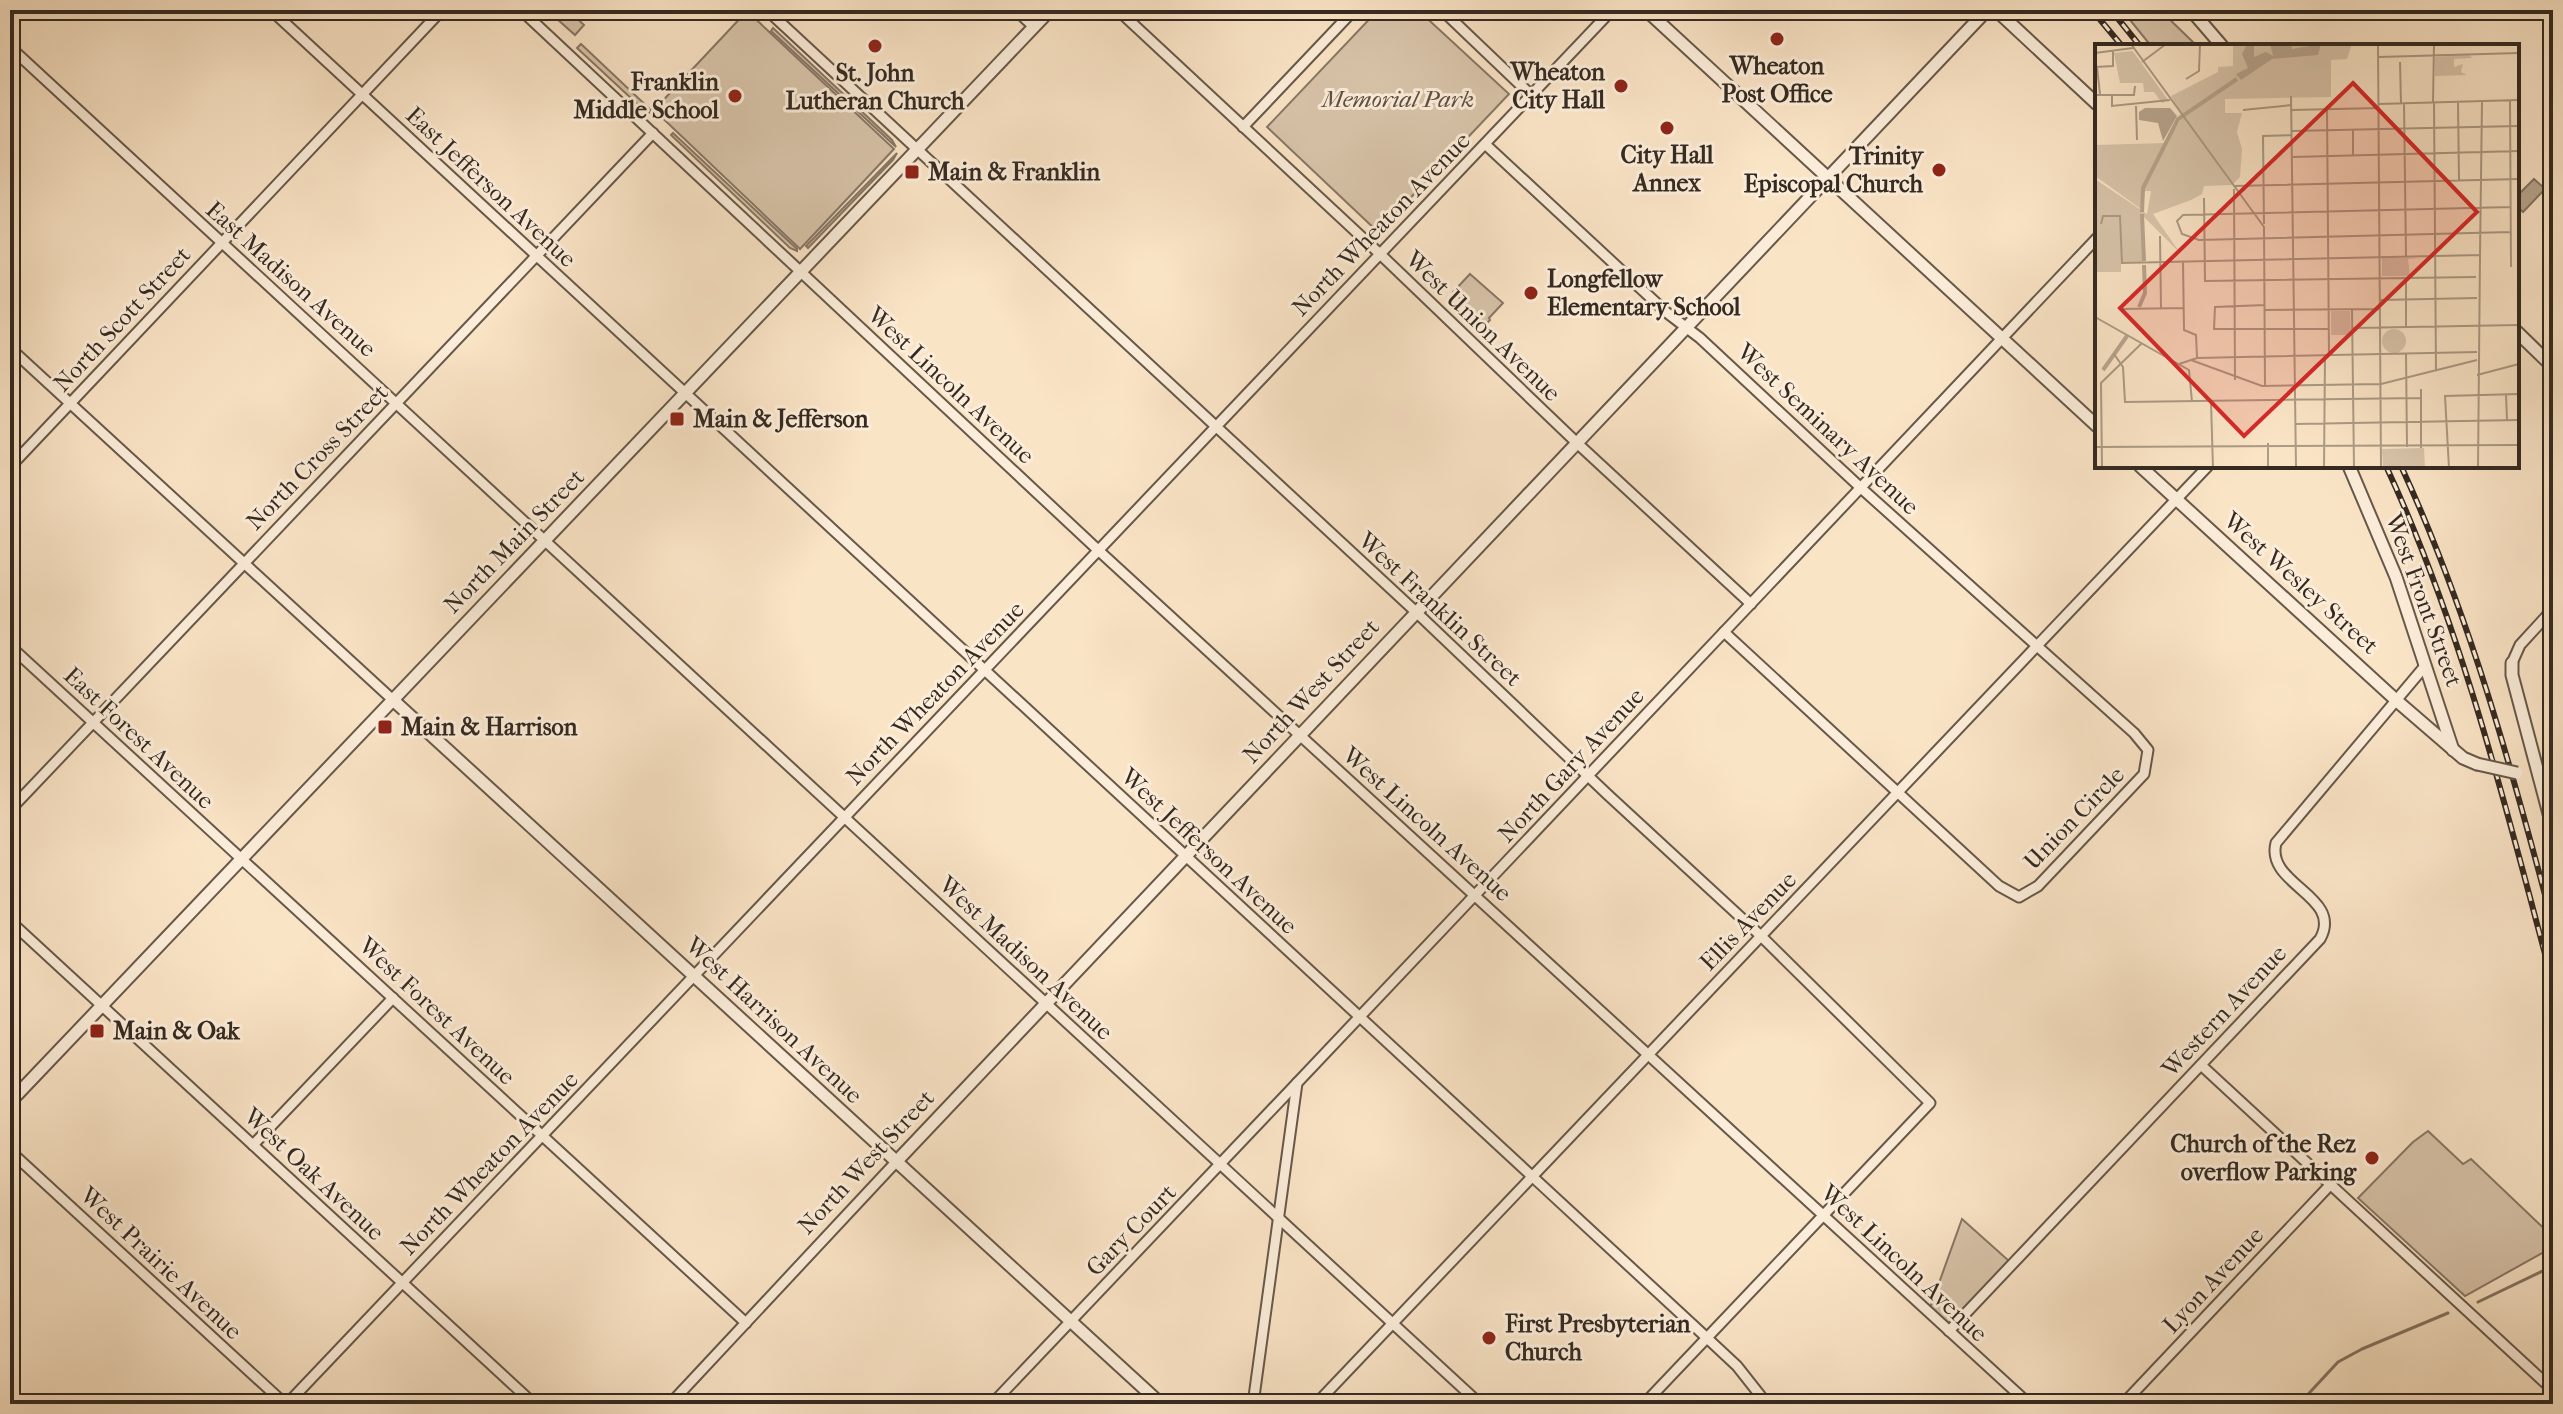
<svg xmlns="http://www.w3.org/2000/svg" width="2563" height="1414" viewBox="0 0 2563 1414" font-family="'IM FELL French Canon',serif">
<style>
.green{fill:#d8c4aa;stroke:#867766;stroke-width:2}
.water{fill:#b7a58e;stroke:#837462;stroke-width:2}
.lines{fill:none;stroke-linecap:round;stroke-linejoin:round}
.stream{stroke:#837462;stroke-width:3}
.minor-casing{stroke:#66584a;stroke-width:13}
.tertiary-casing{stroke:#66584a;stroke-width:15}
.minor{stroke:#fcedda;stroke-width:9}
.tertiary{stroke:#fcedda;stroke-width:11}
.rail-casing{stroke:#342a21;stroke-width:6}
.rail{stroke:#fcedda;stroke-width:3;stroke-dasharray:9;stroke-linecap:butt}
.tertiary-bridge-casing{stroke:#66584a;stroke-width:15;stroke-linecap:butt}
.tertiary-bridge{stroke:#fcedda;stroke-width:11}
.poi-dot{fill:#8f2418;stroke:#fcedda;stroke-width:3}
.labels{text-anchor:middle;dominant-baseline:central;stroke-width:6;stroke-linejoin:round;paint-order:stroke}
.poi-label{font-size:24px;font-weight:bold;fill:#342a21;stroke:#fcedda;text-anchor:start}
.park-label{font-size:24px;font-style:italic;fill:#5d5043;stroke:#fcedda}
.street-label{font-size:24px;fill:#342a21;stroke:#fcedda}
.inset-river{fill:none;stroke:#b7a58e;stroke-width:4}
.inset-road{fill:none;stroke:#ab9a84;stroke-width:2}
.view{fill:#d62828;fill-opacity:0.15;stroke:#d62828;stroke-width:4}
.inset-edge{fill:none;stroke:#342a21;stroke-width:4}
</style>
<rect width="100%" height="100%" fill="#fae4c6"/>
<filter id="stains"><feTurbulence type="fractalNoise" baseFrequency=".0025" numOctaves="4"/><feColorMatrix values="0 0 0 0 .2 0 0 0 0 .09 0 0 0 0 .02 0 0 0 .5 -.17"/></filter>
<radialGradient id="worn" r=".72"><stop offset=".6" stop-color="#630" stop-opacity="0"/><stop offset="1" stop-color="#630" stop-opacity=".3"/></radialGradient>
<g class="green">
<path d="M547 10H568L584 25 575 35Z"/>
<path d="M1378 10H1418L1509 94 1378 232 1267 127Z"/>
<path d="M2122 10H2160L2197 46H2151Z"/>
<path d="M747 11 894 149 800 249 654 110Z"/>
<path d="M773 28 892 140 896 147 771 31Z"/>
<path d="M581 44 651 110 648 114 577 48Z"/>
<path d="M673 133 797 249V251L790 248 671 135Z"/>
<path d="M897 153 893 160 808 248 806 246Z"/>
<path d="M1470 274 1503 303 1489 318 1490 320 1486 324 1453 292Z"/>
<path d="M2428 1131 2463 1164 2471 1159 2553 1237V1247L2465 1296 2358 1198 2413 1142Z"/>
<path d="M1962 1219 2009 1261 1948 1325 1930 1308Z"/>
</g>
<path class="water" d="M2534 179 2545 189 2523 212 2517 206V196Z"/>
<g class="lines">
<g class="stream">
<path d="M2478 1302 2553 1266"/>
<path d="M2299 1404 2338 1362 2362 1349 2448 1313"/>
</g>
<g class="minor-casing">
<g id="minor">
<path d="M271 10 1707 1338 1737 1366 1767 1404"/>
<path d="M521 10 1098 550 2029 1404"/>
<path d="M767 10 1416 612 1607 794 1761 936 1930 1103 1644 1404"/>
<path d="M1016 10 1034 27"/>
<path d="M1118 10 1380 254 1577 443 1751 604"/>
<path d="M1442 10 1531 95"/>
<path d="M1653 17 1669 10"/>
<path d="M10 47 1480 1404"/>
<path d="M1243 127 1354 10"/>
<path d="M1485 144 1666 312 1700 338 1861 488 2134 733 2148 750 2144 774 2038 886 2019 897 1999 886 1724 632"/>
<path d="M10 348 393 700"/>
<path d="M10 467 442 10"/>
<path d="M10 646 746 1323"/>
<path d="M2512 663 2520 645 2553 609"/>
<path d="M10 810 653 133"/>
<path d="M10 921 534 1404"/>
<path d="M2201 1065 2553 1390"/>
<path d="M253 1145 393 998"/>
<path d="M10 1151 285 1404"/>
<path d="M1949 1331 2320 939C2344 896 2265 885 2276 843L2425 666"/>
<path d="M287 1404 1612 10"/>
<path d="M670 1404 896 1162"/>
<path d="M992 1404 1297 1083"/>
<path d="M1253 1404 1297 1083 2097 238"/>
<path d="M1316 1404 2208 466"/>
<path d="M2123 1404 2331 1184"/>
</g>
</g>
<g class="tertiary-casing">
<g id="tertiary">
<path d="M1646 10 2097 426"/>
<path d="M1996 10 2097 104"/>
<path d="M2191 10 2222 46"/>
<path d="M2517 332 2553 367"/>
<path d="M2140 466 2397 701 2463 758 2477 764"/>
<path d="M2349 466 2396 577 2453 750"/>
<path d="M2512 663V675L2553 829"/>
<path d="M393 700 1161 1404"/>
<path d="M10 1102 1050 10"/>
<path d="M896 1162 1987 10"/>
</g>
</g>
<use href="#minor" class="minor"/>
<use href="#tertiary" class="tertiary"/>
<g class="rail-casing">
<g id="rail">
<path d="M2092 10 2122 46"/>
<path d="M2111 10 2140 46"/>
<path d="M2386 466C2463 631 2506 808 2553 984"/>
<path d="M2401 466C2469 613 2512 769 2553 925"/>
</g>
</g>
<use href="#rail" class="rail"/>
<g class="tertiary-bridge-casing">
<path id="tertiary-bridge" d="M2477 764 2517 773"/>
</g>
<use href="#tertiary-bridge" class="tertiary-bridge"/>
</g>
<g class="poi-dot">
<circle cx="1777" cy="39" r="8"/>
<circle cx="875" cy="46" r="8"/>
<circle cx="1621" cy="86" r="8"/>
<circle cx="735" cy="96" r="8"/>
<circle cx="1667" cy="128" r="8"/>
<circle cx="1939" cy="170" r="8"/>
<rect x="904" y="164" width="16" height="16" rx="4"/>
<circle cx="1531" cy="293" r="8"/>
<rect x="669" y="411" width="16" height="16" rx="4"/>
<rect x="377" y="719" width="16" height="16" rx="4"/>
<rect x="89" y="1023" width="16" height="16" rx="4"/>
<circle cx="2372" cy="1158" r="8"/>
<circle cx="1489" cy="1338" r="8"/>
</g>
<g class="labels">
<g class="poi-label">
<text x="1777" y="66" text-anchor="middle">Wheaton<tspan x="1777" dy="28">Post Office</tspan></text>
<text x="1605" y="72" text-anchor="end">Wheaton<tspan x="1605" dy="28">City Hall</tspan></text>
<text x="875" y="73" text-anchor="middle">St. John<tspan x="875" dy="28">Lutheran Church</tspan></text>
<text x="719" y="82" text-anchor="end">Franklin<tspan x="719" dy="28">Middle School</tspan></text>
<text x="1667" y="155" text-anchor="middle">City Hall<tspan x="1667" dy="28">Annex</tspan></text>
<text x="1923" y="156" text-anchor="end">Trinity<tspan x="1923" dy="28">Episcopal Church</tspan></text>
<text x="928" y="172">Main &amp; Franklin</text>
<text x="1547" y="279">Longfellow<tspan x="1547" dy="28">Elementary School</tspan></text>
<text x="693" y="419">Main &amp; Jefferson</text>
<text x="401" y="727">Main &amp; Harrison</text>
<text x="113" y="1031">Main &amp; Oak</text>
<text x="2356" y="1144" text-anchor="end">Church of the Rez<tspan x="2356" dy="28">overflow Parking</tspan></text>
<text x="1505" y="1324">First Presbyterian<tspan x="1505" dy="28">Church</tspan></text>
</g>
<g class="park-label">
<text x="1398" y="99">Memorial Park</text>
</g>
<g class="street-label">
<text transform="translate(491 187) rotate(43)">East Jefferson Avenue</text>
<text transform="translate(1381 224) rotate(-46)">North Wheaton Avenue</text>
<text transform="translate(291 279) rotate(42)">East Madison Avenue</text>
<text transform="translate(122 319) rotate(-47)">North Scott Street</text>
<text transform="translate(1483 326) rotate(44)">West Union Avenue</text>
<text transform="translate(951 385) rotate(43)">West Lincoln Avenue</text>
<text transform="translate(1828 429) rotate(43)">West Seminary Avenue</text>
<text transform="translate(317 457) rotate(-46)">North Cross Street</text>
<text transform="translate(514 541) rotate(-46)">North Main Street</text>
<text transform="translate(2301 583) rotate(42)">West Wesley Street</text>
<text transform="translate(2424 600) rotate(70)">West Front Street</text>
<text transform="translate(1440 609) rotate(43)">West Franklin Street</text>
<text transform="translate(1311 691) rotate(-47)">North West Street</text>
<text transform="translate(935 693) rotate(-46)">North Wheaton Avenue</text>
<text transform="translate(139 738) rotate(43)">East Forest Avenue</text>
<text transform="translate(1571 765) rotate(-47)">North Gary Avenue</text>
<text transform="translate(2074 818) rotate(-46)">Union Circle</text>
<text transform="translate(1427 824) rotate(42)">West Lincoln Avenue</text>
<text transform="translate(1209 851) rotate(43)">West Jefferson Avenue</text>
<text transform="translate(1748 921) rotate(-46)">Ellis Avenue</text>
<text transform="translate(1026 958) rotate(43)">West Madison Avenue</text>
<text transform="translate(437 1011) rotate(43)">West Forest Avenue</text>
<text transform="translate(2224 1011) rotate(-47)">Western Avenue</text>
<text transform="translate(774 1020) rotate(43)">West Harrison Avenue</text>
<text transform="translate(866 1162) rotate(-47)">North West Street</text>
<text transform="translate(489 1163) rotate(-46)">North Wheaton Avenue</text>
<text transform="translate(314 1174) rotate(43)">West Oak Avenue</text>
<text transform="translate(1131 1230) rotate(-46)">Gary Court</text>
<text transform="translate(161 1263) rotate(43)">West Prairie Avenue</text>
<text transform="translate(1904 1263) rotate(43)">West Lincoln Avenue</text>
<text transform="translate(2213 1280) rotate(-47)">Lyon Avenue</text>
</g>
</g>
<g transform="translate(2095 44)">
<rect width="424" height="424" fill="#fae4c6"/>
<path d="M138 0H257L252 15 236 16V53L130 55V69H147L142 88 147 105 145 133 137 141 109 142 107 150 96 156 58 170 85 209 47 171 48 219H26V228H0V135L52 170 56 147H46V165L0 132V101L71 99 87 73 76 52 123 28V23L138 22ZM37 7 39 9 73 56 67 59 59 48H49L48 39H25L19 9ZM373 11 378 14 359 15V23L368 20 366 28 372 31 340 32V13ZM325 214 313 215 315 232H287V214ZM236 267H255L256 291H236ZM287 297a12 12 0 1 1 24 0a12 12 0 1 1-24 0ZM329 404 330 424H288L287 405Z" fill="#d8c4aa"/>
<path d="M152 0H159V13L171 8 178 12 175 0H196L197 5 226 0 223 11 177 15 146 36 141 30 153 24 147 10ZM50 64H75L82 72 68 97 63 79 44 76V68Z" fill="#b7a58e"/>
<path class="inset-river" d="M47 168 48 144 83 75 142 35M47 170 49 217M44 263 50 249 49 221M8 326 32 292"/>
<path class="inset-road" d="M36 0 169 183 170 342M283 0 286 424M0 9 38 4M284 13 424 9M47 18 71 0M305 18 306 59M0 23 18 22V7M2 23 5 50M91 35 104 27 105 0M0 51H39L40 42M17 51V62L75 56M196 52 201 424M415 56 416 223M338 58 339 0M339 58 341 327M309 59 311 213M363 59 364 136M284 60 424 56M41 62 42 96M232 65 234 311M148 66 197 61M197 66 284 64M258 86V111M197 87 424 82M198 113 424 107M139 142 424 135M139 145 140 336M109 154 110 237 381 233M416 163 88 171 82 177 87 190 104 196 416 188M6 180 8 172H25L27 219 385 211 387 57M169 180 168 92 197 91M65 192 66 264M88 218 89 286 101 291 102 313M311 234V283M285 256 382 254M170 261 120 263 119 285H234M27 265 88 264M257 265 259 424M170 266 285 265M0 273 94 326 97 358M258 284 424 281M311 309 312 403M19 310 28 323 30 358 326 354M96 316 167 342 286 340 382 316M84 320 102 314 382 308M382 331 424 320M326 345V404M411 350 412 376M116 358 118 424M201 380 424 376M173 399V424M0 403 424 401M7 424 6 339 47 299M62 424 100 423M229 424 230 311M354 424 350 352 424 350M383 424 385 211"/>
<path class="view" d="M258 39 382 168 149 392 25 264Z"/>
<rect width="424" height="424" class="inset-edge"/>
</g>
<rect width="2563" height="1414" fill="none" stroke="#fae4c6" stroke-width="40"/>
<rect x="12" y="12" width="2539" height="1390" fill="none" stroke="#342a21" stroke-width="4"/>
<rect x="20" y="20" width="2523" height="1374" fill="none" stroke="#342a21" stroke-width="2"/>
<rect width="100%" height="100%" filter="url(#stains)"/>
<rect width="100%" height="100%" fill="url(#worn)"/>
</svg>
